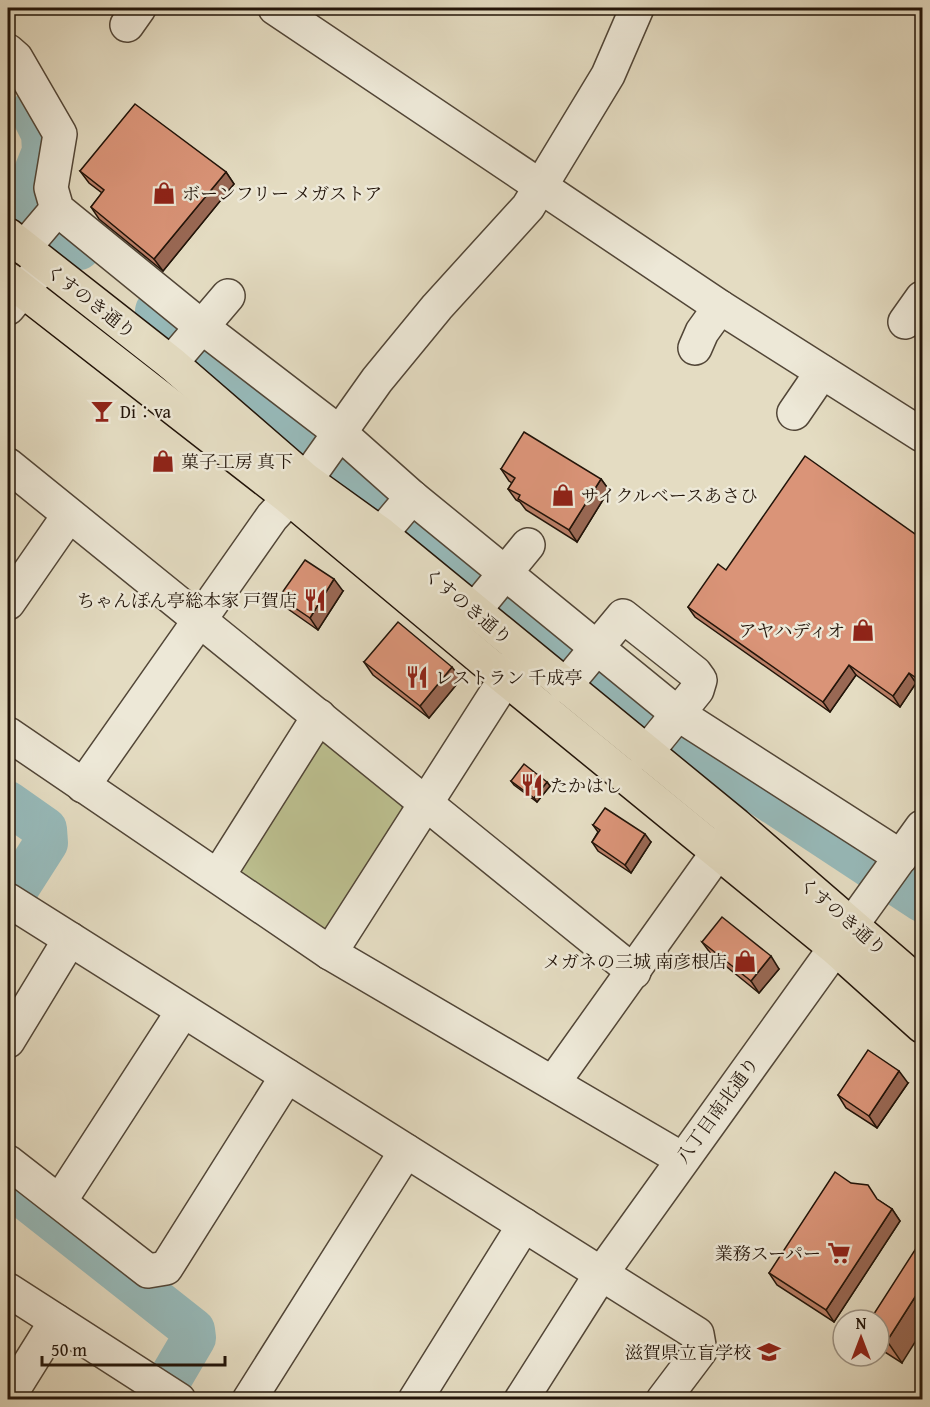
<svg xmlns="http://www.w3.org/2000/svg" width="930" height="1407" viewBox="0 0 930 1407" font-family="'Gentium Book Plus','Noto Serif JP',serif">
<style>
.green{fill:#bbbe8e;stroke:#6e694c;stroke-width:1.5}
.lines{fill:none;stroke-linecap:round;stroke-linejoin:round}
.river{stroke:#97baba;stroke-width:44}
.minor-casing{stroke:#524637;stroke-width:36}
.major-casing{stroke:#221409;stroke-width:36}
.minor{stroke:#ede8d7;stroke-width:33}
.major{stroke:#e4dcc2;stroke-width:33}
.wall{fill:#bb7f67;stroke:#221409;stroke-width:1.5}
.shaded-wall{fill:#996854;stroke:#221409;stroke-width:1.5}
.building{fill:#da9478;stroke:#221409;stroke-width:1.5}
.labels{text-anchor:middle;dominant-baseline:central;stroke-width:5;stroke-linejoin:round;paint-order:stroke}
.poi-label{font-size:18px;fill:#221409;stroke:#ede8d7;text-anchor:start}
.street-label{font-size:18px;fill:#221409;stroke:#ede8d7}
</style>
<rect width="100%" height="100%" fill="#e4dcc2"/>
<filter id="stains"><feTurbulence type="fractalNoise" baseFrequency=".00333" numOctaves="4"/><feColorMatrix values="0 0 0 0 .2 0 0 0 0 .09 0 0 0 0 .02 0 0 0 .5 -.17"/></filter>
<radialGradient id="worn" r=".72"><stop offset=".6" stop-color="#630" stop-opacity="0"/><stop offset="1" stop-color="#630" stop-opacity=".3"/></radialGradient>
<path class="green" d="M328 738 401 798 404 818 334 928 319 931 239 878 238 861 313 740Z"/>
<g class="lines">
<g class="river">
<path d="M32 112 43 134 44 151 25 199 29 207 79 248"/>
<path d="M157 311 700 754 922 900"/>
<path d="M8 803 45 829 46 843 16 890"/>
<path d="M8 1184 193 1330 194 1338 170 1379"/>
</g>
<g class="minor-casing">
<g id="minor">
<path d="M275 8 720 307 922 435"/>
<path d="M127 25 139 8"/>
<path d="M8 51 16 58 60 134 51 188 57 209 202 327 340 433 412 497 678 714 901 857"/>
<path d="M24 248 57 209"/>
<path d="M8 308 41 268"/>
<path d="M905 322 922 298"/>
<path d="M695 348 702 332 720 307"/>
<path d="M171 363 228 296"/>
<path d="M794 413 822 372"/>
<path d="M8 465 634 972"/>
<path d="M381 534 412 497"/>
<path d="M8 603 69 515"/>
<path d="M474 611 528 545"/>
<path d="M565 686 623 616 695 673 700 680 697 690 646 753"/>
<path d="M8 734 330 953 682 1159"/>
<path d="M83 786 272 517 306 480 377 380 437 307 528 207 608 75 637 8"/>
<path d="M218 876 319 716"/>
<path d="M8 900 697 1334 700 1351 663 1400"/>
<path d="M330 953 520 656"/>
<path d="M8 1041 70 939"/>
<path d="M553 1083 735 828"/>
<path d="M8 1162 148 1271 166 1268 287 1076"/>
<path d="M60 1201 183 1011"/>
<path d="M8 1290 179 1400"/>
<path d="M8 1398 56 1321"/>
<path d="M249 1400 406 1151"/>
<path d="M415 1400 524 1225"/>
<path d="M521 1400 601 1274 922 827"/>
</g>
</g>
<g class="major-casing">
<g id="major">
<path d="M8 235 171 363 306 480 381 534 736 825 922 986"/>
<path d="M8 279 288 497 506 679 835 948 922 1026"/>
</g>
</g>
<use href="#minor" class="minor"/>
<use href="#major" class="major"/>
</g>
<g class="wall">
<path d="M80 171 226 172 234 184 163 271 99 219 91 207 102 193 89 183Z"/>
<path d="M501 469 601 479 609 490 577 542 526 510 520 502 516 500 508 489 512 483 509 481Z"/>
<path d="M922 539V688L916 683 900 707 856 675 830 712 695 617 688 607 726 570Z"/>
<path d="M343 591 318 630 288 609 279 597Z"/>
<path d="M364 662 461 679 429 718 373 675Z"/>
<path d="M511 781 547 782 550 786 537 802 514 785Z"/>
<path d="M593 825 651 842 631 873 598 851 592 842 598 832Z"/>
<path d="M702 942 779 969 759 993 711 954Z"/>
<path d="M908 1083 877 1128 846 1108 838 1095Z"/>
<path d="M878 1200 892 1209 900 1221 834 1322 777 1285 769 1273Z"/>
<path d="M922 1239 902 1363 880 1349 879 1347V1320Z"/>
</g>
<g class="shaded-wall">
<path d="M226 172 234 184 163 271 154 259Z"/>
<path d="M601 479 609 490 577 542 569 530Z"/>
<path d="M334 579 343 591 318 630 310 618Z"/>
<path d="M922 582V602L916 592Z"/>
<path d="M849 665 856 675 830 712 823 702Z"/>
<path d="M452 667 461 679 429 718 420 706Z"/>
<path d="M909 673 916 683 900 707 893 696Z"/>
<path d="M547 782 550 786 537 802 534 798Z"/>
<path d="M645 834 651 842 631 873 625 865Z"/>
<path d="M771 956 779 969 759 993 751 981Z"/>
<path d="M899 1071 908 1083 877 1128 869 1116Z"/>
<path d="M892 1209 900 1221 834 1322 826 1310Z"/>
<path d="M922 1286V1331L902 1363 887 1341Z"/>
</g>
<g class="building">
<path d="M135 104 226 172 154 259 91 207 104 190 80 171Z"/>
<path d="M524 432 601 479 569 530 518 499 520 495 508 489 515 478 501 469Z"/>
<path d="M805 456 922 539V582L916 592 922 596V682L909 673 893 696 849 665 823 702 688 607 718 564 726 570Z"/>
<path d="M305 560 334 579 310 618 279 597Z"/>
<path d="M398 622 452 667 420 706 364 662Z"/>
<path d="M524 764 547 782 534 798 511 781Z"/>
<path d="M605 808 645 834 625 865 592 842 600 830 593 825Z"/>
<path d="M722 917 771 956 751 981 702 942Z"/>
<path d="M868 1050 899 1071 869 1116 838 1095Z"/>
<path d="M835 1172 851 1183 868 1185 877 1199 892 1209 826 1310 769 1273Z"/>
<path d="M922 1239V1286L887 1341 879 1336V1320H870Z"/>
</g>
<defs>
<g id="shop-bare" transform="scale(1.8)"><path d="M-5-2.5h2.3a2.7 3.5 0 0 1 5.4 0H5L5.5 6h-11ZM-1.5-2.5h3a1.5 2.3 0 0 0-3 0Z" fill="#8f2418" stroke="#ede8d7" stroke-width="2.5" paint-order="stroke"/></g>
<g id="bar-bare" transform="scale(1.8)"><path d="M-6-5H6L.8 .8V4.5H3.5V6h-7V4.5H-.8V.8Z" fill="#8f2418" stroke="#ede8d7" stroke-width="2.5" paint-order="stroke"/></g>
<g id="restaurant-bare" transform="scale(1.8)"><path d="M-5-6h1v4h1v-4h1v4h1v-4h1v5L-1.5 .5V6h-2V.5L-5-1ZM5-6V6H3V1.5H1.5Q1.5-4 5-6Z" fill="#8f2418" stroke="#ede8d7" stroke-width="2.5" paint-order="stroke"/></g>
<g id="supermarket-bare" transform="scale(1.8)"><path d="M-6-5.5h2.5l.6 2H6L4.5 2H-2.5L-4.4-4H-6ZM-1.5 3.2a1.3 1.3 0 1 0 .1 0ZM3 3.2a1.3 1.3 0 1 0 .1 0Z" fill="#8f2418" stroke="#ede8d7" stroke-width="2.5" paint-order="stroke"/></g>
<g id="school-bare" transform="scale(1.8)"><path d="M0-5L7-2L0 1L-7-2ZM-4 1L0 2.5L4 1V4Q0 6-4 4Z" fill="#8f2418" stroke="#ede8d7" stroke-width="2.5" paint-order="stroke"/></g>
</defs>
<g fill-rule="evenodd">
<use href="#shop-bare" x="164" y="193"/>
<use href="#bar-bare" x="102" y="411"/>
<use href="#shop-bare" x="163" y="461"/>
<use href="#shop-bare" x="563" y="495"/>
<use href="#restaurant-bare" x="315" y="600"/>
<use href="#shop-bare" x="863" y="630"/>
<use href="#restaurant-bare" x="417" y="677"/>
<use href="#restaurant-bare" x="532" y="785"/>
<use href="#shop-bare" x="745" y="961"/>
<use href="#supermarket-bare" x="839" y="1253"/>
<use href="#school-bare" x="769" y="1352"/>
</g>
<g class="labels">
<g class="poi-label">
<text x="182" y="193">ボーンフリー メガストア</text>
<text x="120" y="411">Di：va</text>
<text x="181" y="461">菓子工房 真下</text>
<text x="581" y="495">サイクルベースあさひ</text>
<text x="297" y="600" text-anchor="end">ちゃんぽん亭総本家 戸賀店</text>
<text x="845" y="630" text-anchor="end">アヤハディオ</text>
<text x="435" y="677">レストラン 千成亭</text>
<text x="550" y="785">たかはし</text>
<text x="727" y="961" text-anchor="end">メガネの三城 南彦根店</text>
<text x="821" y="1253" text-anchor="end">業務スーパー</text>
<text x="751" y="1352" text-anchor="end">滋賀県立盲学校</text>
</g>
<g class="street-label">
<text transform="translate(91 301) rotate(38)">くすのき通り</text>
<text transform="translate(468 606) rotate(40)">くすのき通り</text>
<text transform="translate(843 916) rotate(41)">くすのき通り</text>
<text transform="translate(717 1110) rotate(-54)">八丁目南北通り</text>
</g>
</g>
<rect width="930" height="1407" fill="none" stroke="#e4dcc2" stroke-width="30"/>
<rect x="9" y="9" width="912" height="1389" fill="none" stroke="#221409" stroke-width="3"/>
<rect x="15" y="15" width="900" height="1377" fill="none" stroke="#221409" stroke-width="1.5"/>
<g transform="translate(861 1338)"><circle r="28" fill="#ede8d7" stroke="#9c9385" stroke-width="1.5"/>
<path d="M0-4.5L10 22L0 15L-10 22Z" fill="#8f2418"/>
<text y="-9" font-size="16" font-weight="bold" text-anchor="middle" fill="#221409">N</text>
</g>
<path d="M42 1356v9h183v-9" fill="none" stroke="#221409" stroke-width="3"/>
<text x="51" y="1356" font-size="18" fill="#221409" stroke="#ede8d7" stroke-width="4.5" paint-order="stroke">50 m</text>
<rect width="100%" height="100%" filter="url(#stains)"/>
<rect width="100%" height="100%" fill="url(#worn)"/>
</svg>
